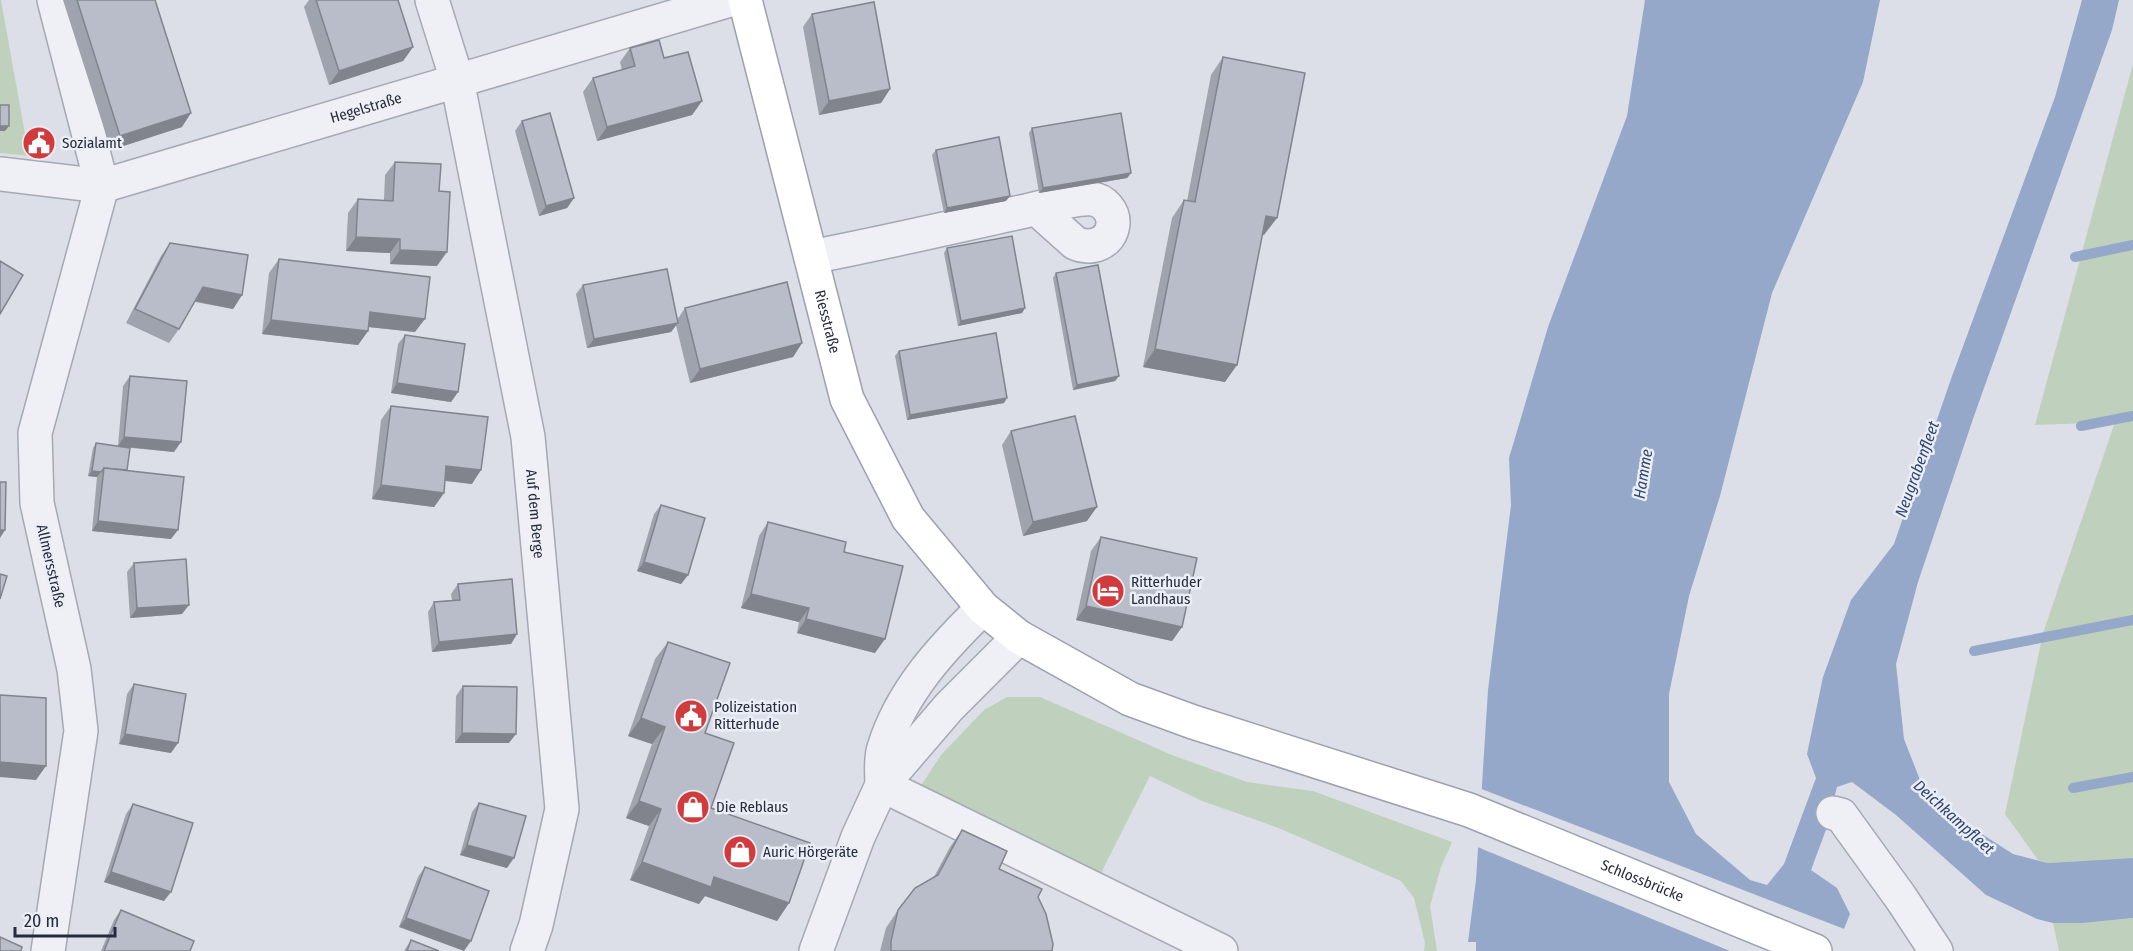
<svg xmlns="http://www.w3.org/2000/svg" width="2133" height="951" viewBox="0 0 2133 951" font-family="'Fira Sans Condensed',sans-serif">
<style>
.green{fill:#bfd1bd}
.water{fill:#95a8c9}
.pier{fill:#dcdfe7}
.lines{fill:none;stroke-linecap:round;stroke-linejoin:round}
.stream{stroke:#95a8c9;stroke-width:10}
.minor-casing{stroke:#a5a9b4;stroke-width:36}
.major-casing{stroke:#9ba1b3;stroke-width:36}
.minor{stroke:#eff0f5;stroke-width:33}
.major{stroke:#fff;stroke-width:33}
.wall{fill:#9fa3ae}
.shaded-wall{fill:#82848d}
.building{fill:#b9bdca;stroke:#82848d;stroke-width:1.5}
.labels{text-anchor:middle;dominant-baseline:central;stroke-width:5;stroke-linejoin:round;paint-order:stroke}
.street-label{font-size:15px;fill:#252b3d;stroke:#ebeef5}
.poi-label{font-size:15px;fill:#252b3d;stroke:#ebeef5;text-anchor:start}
.water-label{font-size:16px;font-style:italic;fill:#2e4472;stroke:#ebeef5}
</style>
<rect width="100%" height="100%" fill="#dcdfe7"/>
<g class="green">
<path d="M0 0H1L29 156 0 153Z"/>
<path d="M2133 64V858L2048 863 2038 860 2005 814 2043 633 2115 422 2035 425Z"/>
<path d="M1007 697H1040L1172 755 1247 782 1313 791 1452 842 1441 867 1430 906 1437 951H1424L1425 943 1414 898 1401 881 1276 827 1202 801 1150 776 1100 875 920 787 941 755 984 710Z"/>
<path d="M2133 918V951H2059L2053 923H2083Z"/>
</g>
<path class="water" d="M1645 0H1880L1863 82 1772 293 1720 496 1689 596 1669 694V782L1696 834 1750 880 1767 885 1784 864 1813 786 1816 778 1807 754 1823 677 1851 600 1894 544 1951 379 2055 97 2082 0H2119L2112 30 1974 416 1918 582 1896 664 1904 739 1920 780 1971 827 2013 854 2048 863 2133 858V918L2083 923H2053L2037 919 1986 895 1896 815 1852 782 1837 787 1827 827 1811 870 1837 888 1850 914 1835 951H1476V942H1468L1476 880 1488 690 1511 505 1509 458 1548 327 1627 116Z"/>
<path class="pier" d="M1479 788 1847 930 1838 951H1730L1475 846Z"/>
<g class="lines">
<g class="stream">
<path d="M2075 257 2133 245"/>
<path d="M2081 426 2133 416"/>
<path d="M1974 651 2133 620"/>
<path d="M2073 788 2133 777"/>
</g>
<g class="minor-casing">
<g id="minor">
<path id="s1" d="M432 0 457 80 528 437 562 809 536 925 527 951"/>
<path id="s2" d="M0 174 102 186 730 0"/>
<path d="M811 257C879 244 948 228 1016 213 1033 210 1076 197 1092 199 1104 200 1114 212 1113 224 1111 244 1091 250 1075 243L1037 209"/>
<path d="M882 785 1221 951"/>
<path d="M882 785C882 774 880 759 884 748 901 692 942 648 983 608"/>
<path d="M1833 813 1841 815 1901 898 1936 951"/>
<path d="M48 951 81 731 74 669 37 503 35 433 102 186 54 0"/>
<path d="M816 951 858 837 882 785 949 707 1019 637"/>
</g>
</g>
<g class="major-casing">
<g id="major">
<path id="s3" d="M745 0 847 399 908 518 983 608 1019 637 1130 699 1193 722 1469 810 1815 951"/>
</g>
</g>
<use href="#minor" class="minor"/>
<use href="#major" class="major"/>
</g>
<g class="wall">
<path d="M63 0H155L182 127 111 150Z"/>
<path d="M309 0H398L413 47 403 61 329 85 304 7Z"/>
<path d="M812 14 890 89 881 103 819 115 803 27Z"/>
<path d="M630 48 664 58 702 101 692 115 597 141 583 92 593 78 622 70 620 62Z"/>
<path d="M1223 57 1264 235H1262L1225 382 1143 367 1172 218 1184 200 1187 201 1211 75Z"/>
<path d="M522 121 574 198 567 208 539 216 515 131Z"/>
<path d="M1032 128 1131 173 1127 178 1039 193 1029 133Z"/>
<path d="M936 150 1006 201 944 213 932 155Z"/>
<path d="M395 162 437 266 390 264V253L346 251 348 213 358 199 384 200 385 175Z"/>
<path d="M170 243 242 295 233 309 195 302 179 329 169 343 126 323 161 256Z"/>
<path d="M947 248 1025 308 1022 313 958 326 944 253Z"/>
<path d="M279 259 415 332 368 327V331L358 345 262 334 269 273Z"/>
<path d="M1056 273 1119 376 1115 381 1073 390 1053 278Z"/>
<path d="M583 285 677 320 685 308 802 343 793 357 690 383 676 325 671 332 587 348 576 294Z"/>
<path d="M405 335 458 392 451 402 391 393 398 344Z"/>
<path d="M899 351 1004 403 907 420 895 356Z"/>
<path d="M130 376 174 452 121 447 127 470 171 539 92 531 97 477 88 476 93 448 96 443 118 446 123 386Z"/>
<path d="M391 406 472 484 445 480 444 493 434 507 372 499 381 420Z"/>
<path d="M1011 431 1087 521 1023 536 1002 445Z"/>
<path d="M661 505 688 575 681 584 637 571 654 514Z"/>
<path d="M768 522 844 552 875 653 797 633 799 622 741 608 759 536Z"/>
<path d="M1101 537 1182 627 1172 641 1076 620 1091 551Z"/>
<path d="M134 563 182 614 130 618 127 572Z"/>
<path d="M458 584 517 634 511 644 432 652 428 612 434 602 452 600 451 594Z"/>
<path d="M668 642 705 733 711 808 789 903 777 921 705 896 699 904 630 880 649 826 626 818 652 744 628 736 655 659Z"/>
<path d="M134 684 171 753 119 744 127 694Z"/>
<path d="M463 686 509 743H455L456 696Z"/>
<path d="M479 803 507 868 460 855 472 812Z"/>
<path d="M133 804 164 901 104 882 126 814Z"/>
<path d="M962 830 999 869 1038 897 1052 951H880L886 928 898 910 934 877 950 847Z"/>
<path d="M425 867 489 891 399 927 418 877Z"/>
<path d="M121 910 190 951H101L114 920Z"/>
<path d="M411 940 439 951H404Z"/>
</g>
<g class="shaded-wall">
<path d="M413 47 403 61 329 85 339 71Z"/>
<path d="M890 89 881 103 819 115 829 101Z"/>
<path d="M702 101 692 115 597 141 607 127Z"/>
<path d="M191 113 182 127 111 150 120 136Z"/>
<path d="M0 126H9L5 131H0Z"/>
<path d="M1131 173 1127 178 1039 193 1043 188Z"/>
<path d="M1010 196 1006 201 944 213 947 208Z"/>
<path d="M574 198 567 208 539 216 546 206Z"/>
<path d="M1266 216 1277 218 1264 235 1254 233Z"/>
<path d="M356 237 400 239 390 253 346 251Z"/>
<path d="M400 250 447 252 437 266 390 264Z"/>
<path d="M203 287 242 295 233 309 194 301Z"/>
<path d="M1025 308 1022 313 958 326 961 321Z"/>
<path d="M370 312 425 319 415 332 360 326Z"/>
<path d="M271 320 368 331 358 345 262 334Z"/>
<path d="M678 323 671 332 587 348 594 339Z"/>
<path d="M802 343 793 357 690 383 700 369Z"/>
<path d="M1155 349 1237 365 1225 382 1143 367Z"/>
<path d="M1119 376 1115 381 1073 390 1077 385Z"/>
<path d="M397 383 458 392 451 402 391 393Z"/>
<path d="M1007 398 1004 403 907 420 910 415Z"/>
<path d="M124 437 181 442 174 452 118 446Z"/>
<path d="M446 466 481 470 472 484 437 480Z"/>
<path d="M92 471 101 472 97 477 88 476Z"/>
<path d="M381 485 444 493 434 507 372 499Z"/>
<path d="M1097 507 1087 521 1023 536 1033 522Z"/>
<path d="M98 521 178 530 171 539 92 531Z"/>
<path d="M0 530H5L0 538Z"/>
<path d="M644 562 688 575 681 584 637 571Z"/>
<path d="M751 594 809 608 799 622 741 608Z"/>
<path d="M189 605 182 614 130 618 137 608Z"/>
<path d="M1086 606 1182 627 1172 641 1076 620Z"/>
<path d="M806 619 885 639 875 653 797 633Z"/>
<path d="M517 634 511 644 432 652 439 642Z"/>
<path d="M641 718 665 727 652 744 628 736Z"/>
<path d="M462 733 516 734 509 743H455Z"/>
<path d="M125 734 178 743 171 753 119 744Z"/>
<path d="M0 762 46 766 36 780 0 777Z"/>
<path d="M639 801 661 809 649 826 626 818Z"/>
<path d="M467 845 514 858 507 868 460 855Z"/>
<path d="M642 862 714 877 789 903 777 921 705 896 699 904 630 880Z"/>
<path d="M111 872 171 892 164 901 104 882Z"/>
<path d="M406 918 471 941 464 951 399 927Z"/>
</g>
<g class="building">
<path d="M77 0H155L191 113 120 136Z"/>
<path d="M316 0H398L413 47 339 71Z"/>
<path d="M874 2 890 89 829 101 812 14Z"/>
<path d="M659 40 664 58 688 52 702 101 607 127 593 78 635 66 630 48Z"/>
<path d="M1223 57 1305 73 1277 218 1266 216 1237 365 1155 349 1184 200 1195 202Z"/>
<rect x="0" y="105" width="9" height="21"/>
<path d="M550 113 574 198 546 206 522 121Z"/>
<path d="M1121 113 1131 173 1043 188 1032 128Z"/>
<path d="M999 137 1010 196 947 208 936 150Z"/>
<path d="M395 162 441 164 439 191 450 192 447 252 400 250V239L356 237 358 199 393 201Z"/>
<path d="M1012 236 1025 308 961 321 947 248Z"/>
<path d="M170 243 248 255 242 295 203 287 179 329 135 309Z"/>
<path d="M279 259 430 277 425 319 370 312 368 331 271 320Z"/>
<path d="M0 261 23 275 0 314Z"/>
<path d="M1098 265 1119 376 1077 385 1056 273Z"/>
<path d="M667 269 678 323 594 339 583 285Z"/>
<path d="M787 282 802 343 700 369 685 308Z"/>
<path d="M996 333 1007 398 910 415 899 351Z"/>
<path d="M405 335 465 344 458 392 397 383Z"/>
<path d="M130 376 187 381 181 442 124 437Z"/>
<path d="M391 406 488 417 481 470 446 466 444 493 381 485Z"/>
<path d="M1075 416 1097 507 1033 522 1011 431Z"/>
<path d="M96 443 130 448 127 470 104 468 101 472 92 471Z"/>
<path d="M104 468 184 477 178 530 98 521Z"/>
<path d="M0 482H6L5 530H0Z"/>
<path d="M661 505 705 518 688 575 644 562Z"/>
<path d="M768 522 846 542 844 552 903 566 885 639 806 619 809 608 751 594Z"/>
<path d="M1101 537 1197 558 1182 627 1086 606Z"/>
<path d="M186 559 189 605 137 608 134 563Z"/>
<path d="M0 574 7 576 0 599Z"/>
<path d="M512 579 517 634 439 642 434 602 460 600 458 584Z"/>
<path d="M668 642 730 663 705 733 734 743 711 808 810 843 789 903 714 877 711 887 642 862 661 809 639 801 665 727 641 718Z"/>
<path d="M134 684 186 694 178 743 125 734Z"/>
<path d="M463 686 517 687 516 734 462 733Z"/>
<path d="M0 695 46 698V766L0 762Z"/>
<path d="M479 803 526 816 514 858 467 845Z"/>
<path d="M133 804 193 823 171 892 111 872Z"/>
<path d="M962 830 1007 851 999 869 1042 889 1038 897 1046 914 1053 944 1052 951H891V941L898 910 915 888 938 875Z"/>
<path d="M425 867 489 891 471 941 406 918Z"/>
<path d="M121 910 194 941 190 951H104Z"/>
<path d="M0 937 22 947 21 951H0Z"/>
<path d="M411 940 439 951H407Z"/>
</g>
<defs>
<g id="civic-disc" transform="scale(1.725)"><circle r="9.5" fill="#d23b3e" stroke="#ebeef5"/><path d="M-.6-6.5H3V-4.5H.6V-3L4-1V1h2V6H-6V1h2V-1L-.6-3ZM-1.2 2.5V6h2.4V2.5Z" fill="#fff"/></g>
<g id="hotel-disc" transform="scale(1.725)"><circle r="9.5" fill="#d23b3e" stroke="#ebeef5"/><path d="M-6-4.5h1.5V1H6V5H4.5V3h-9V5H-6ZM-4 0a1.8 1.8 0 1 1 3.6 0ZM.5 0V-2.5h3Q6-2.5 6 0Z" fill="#fff"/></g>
<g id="shop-disc" transform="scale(1.725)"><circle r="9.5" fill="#d23b3e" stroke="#ebeef5"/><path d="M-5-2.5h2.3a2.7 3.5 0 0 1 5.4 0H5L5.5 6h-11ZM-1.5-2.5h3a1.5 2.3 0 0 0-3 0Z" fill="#fff"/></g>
</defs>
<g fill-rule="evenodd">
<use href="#civic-disc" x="39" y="143"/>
<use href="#hotel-disc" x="1108" y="591"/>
<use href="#civic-disc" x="691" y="716"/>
<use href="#shop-disc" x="693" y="807"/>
<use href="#shop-disc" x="740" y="852"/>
</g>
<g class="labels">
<g class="street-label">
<text stroke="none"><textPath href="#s2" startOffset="378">Hegelstraße</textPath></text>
<text stroke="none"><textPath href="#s3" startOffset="332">Riesstraße</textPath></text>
<text stroke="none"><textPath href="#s1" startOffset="525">Auf dem Berge</textPath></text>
<text transform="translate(51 566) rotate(77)">Allmersstraße</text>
<text stroke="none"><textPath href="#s3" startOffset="1380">Schlossbrücke</textPath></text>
</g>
<g class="poi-label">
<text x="62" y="143">Sozialamt</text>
<text x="1131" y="582">Ritterhuder<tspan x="1131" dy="17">Landhaus</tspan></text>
<text x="714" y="707">Polizeistation<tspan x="714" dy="17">Ritterhude</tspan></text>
<text x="716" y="807">Die Reblaus</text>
<text x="763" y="852">Auric Hörgeräte</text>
</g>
<g class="water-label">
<text transform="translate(1917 469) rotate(-70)">Neugrabenfleet</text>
<text transform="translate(1643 474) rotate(-81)">Hamme</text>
<text transform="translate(1954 817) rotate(42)">Deichkampfleet</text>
</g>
</g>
<path d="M15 927v9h100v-9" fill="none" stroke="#252b3d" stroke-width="3"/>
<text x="24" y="927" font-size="18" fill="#252b3d" stroke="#ebeef5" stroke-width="4.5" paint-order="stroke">20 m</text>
</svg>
